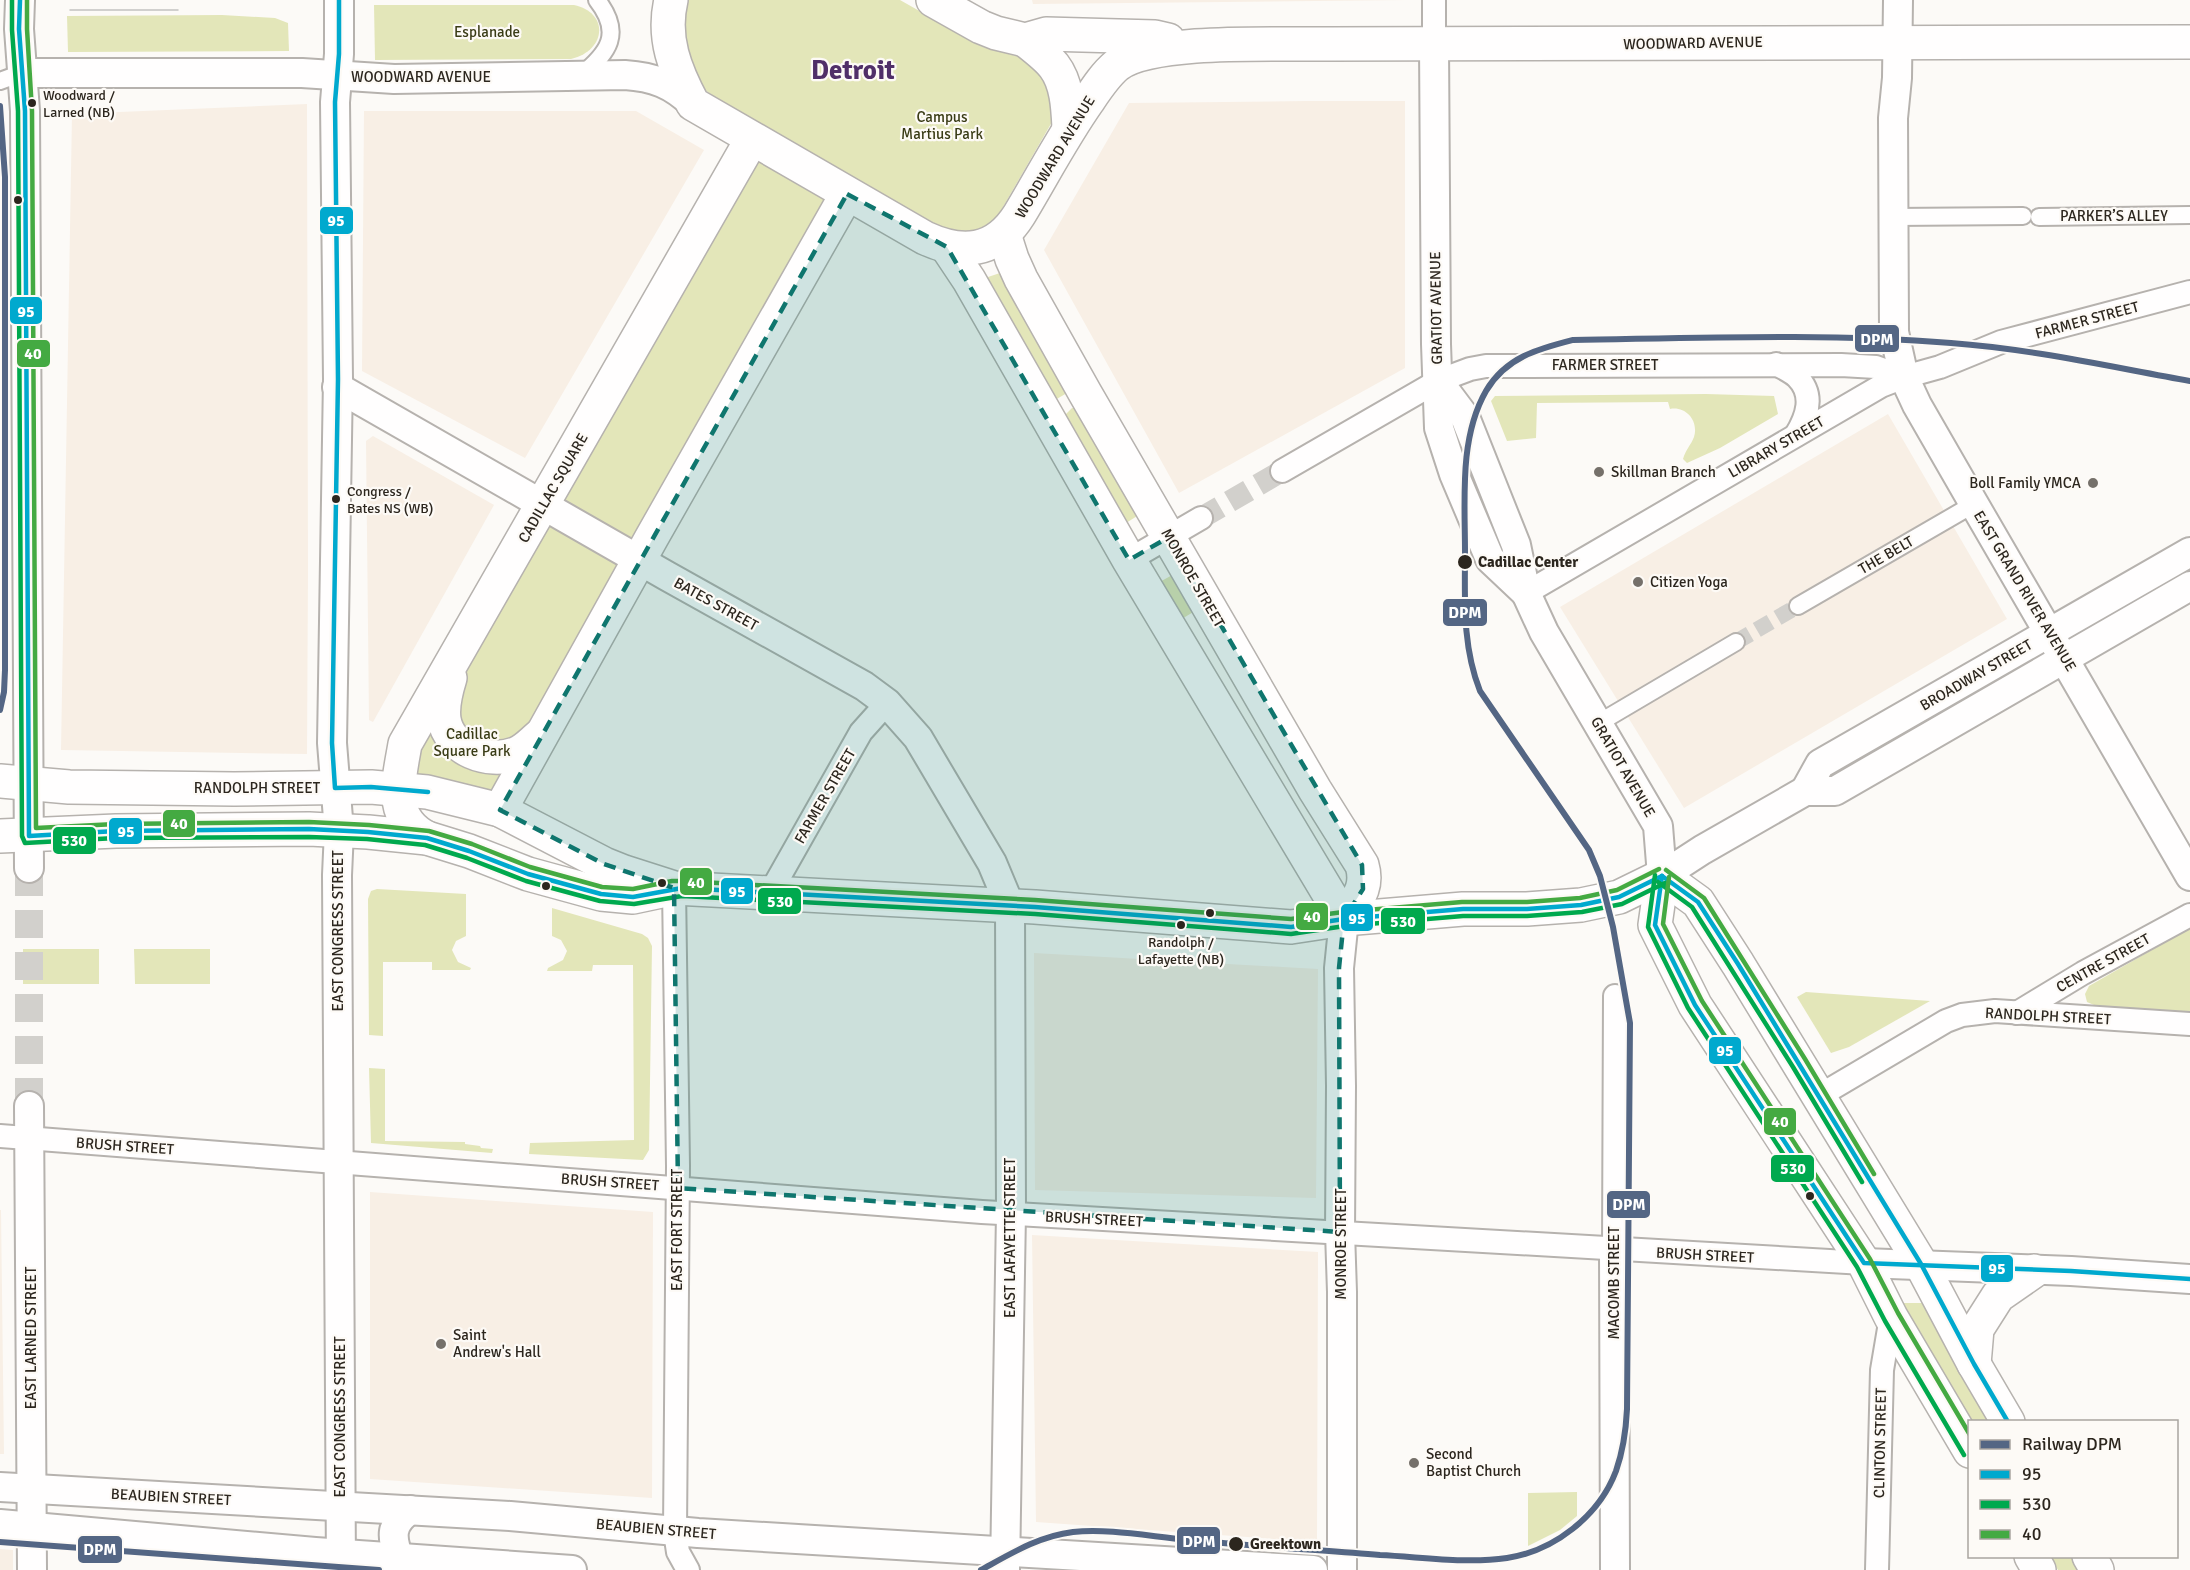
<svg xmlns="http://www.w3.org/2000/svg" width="2190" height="1570" viewBox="0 0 2190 1570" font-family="Signika,sans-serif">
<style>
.built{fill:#f8efe5}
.green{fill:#e3e6b9}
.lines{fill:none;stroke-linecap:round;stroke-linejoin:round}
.pedestrian-tunnel{stroke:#d2d0cc;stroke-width:16;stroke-dasharray:16 8;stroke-linecap:butt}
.minor-tunnel{stroke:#d2d0cc;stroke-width:22;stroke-dasharray:22 11;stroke-linecap:butt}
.tertiary-tunnel{stroke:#d2d0cc;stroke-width:28;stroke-dasharray:28 14;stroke-linecap:butt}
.pedestrian-casing{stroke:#b6b2ae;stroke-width:20}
.minor-casing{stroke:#b6b2ae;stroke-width:26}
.tertiary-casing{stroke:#b6b2ae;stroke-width:32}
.primary-casing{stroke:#b6b2ae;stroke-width:36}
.pedestrian{stroke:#fffefe;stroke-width:16}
.minor{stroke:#fffefe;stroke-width:22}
.tertiary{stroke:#fffefe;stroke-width:28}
.primary{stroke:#fffefe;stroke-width:33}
.tram{stroke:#c2c2c1;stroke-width:1.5}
.bus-1-casing{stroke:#fdfaf6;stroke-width:9}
.bus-2-casing{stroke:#fdfaf6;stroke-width:9}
.bus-3-casing{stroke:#fdfaf6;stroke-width:9}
.bus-1{stroke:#00a9ce;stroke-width:4.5}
.bus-2{stroke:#00a94e;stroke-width:4.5}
.bus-3{stroke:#44aa42;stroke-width:4.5}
.rail-1-casing{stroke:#fdfaf6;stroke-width:10}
.rail-1{stroke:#546684;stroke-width:6}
.marked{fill:#0f766e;fill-opacity:0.2;stroke:#0f766e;stroke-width:4.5;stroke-dasharray:12 8;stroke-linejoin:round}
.bus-dot{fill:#2c261e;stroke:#fdfaf6;stroke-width:2}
.poi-dot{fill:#75706a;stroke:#fdfaf6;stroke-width:2}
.labels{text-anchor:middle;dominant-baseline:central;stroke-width:4.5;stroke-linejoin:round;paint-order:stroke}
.bus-label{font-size:14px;fill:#2c261e;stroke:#fdfaf6;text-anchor:start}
.park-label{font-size:15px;fill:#3a3c16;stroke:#fdfaf6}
.street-label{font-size:15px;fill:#2c261e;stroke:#fdfaf6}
.poi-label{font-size:15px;fill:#2c261e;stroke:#fdfaf6;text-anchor:start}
.stop-label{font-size:15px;font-weight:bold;fill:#2c261e;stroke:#fdfaf6;text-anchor:start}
.town-label{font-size:27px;font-weight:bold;fill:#502f68;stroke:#fdfaf6}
.line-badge{stroke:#fdfaf6;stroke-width:2}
.badge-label{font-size:16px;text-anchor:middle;font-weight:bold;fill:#fff}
</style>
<rect width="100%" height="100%" fill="#fcfaf7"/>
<g class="built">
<path d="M1032 0H1407L1033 4Z"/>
<path d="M1307 101H1405V368L1179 493 1044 250 1129 103Z"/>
<path d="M307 104 308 572 307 754 61 750 72 114Z"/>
<path d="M364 111H636L704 150 525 458 362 371Z"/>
<path d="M1888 414 2007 619 1684 808 1560 607Z"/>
<path d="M373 436 494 505 373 722 369 720 366 441Z"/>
<path d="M1034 953 1318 969 1316 1198 1035 1190Z"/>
<path d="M370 1192 653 1212 652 1498 370 1479Z"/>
<path d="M0 1210H1L4 1454H0Z"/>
<path d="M1032 1235 1318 1252 1317 1542 1036 1522Z"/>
<path d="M0 1549 13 1550V1570H0Z"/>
</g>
<g class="green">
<path d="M685 0H900L983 47 1024 58 1050 79 1052 122 999 214C980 234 966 234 941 227L727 106 705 90 694 75 682 40Z"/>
<path d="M374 5H574C610 13 606 51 571 59L375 60Z"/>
<path d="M222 15 275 18 288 23 289 51 68 52 67 16Z"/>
<path d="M752 139 847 194 500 810 398 789Z"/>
<path d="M1003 272 1067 393 1055 400 982 279Z"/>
<path d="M1706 394 1774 396 1778 414 1720 448 1687 463 1683 459C1686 449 1691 445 1694 437 1699 421 1686 406 1670 409L1668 402 1537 403 1536 438 1507 441 1491 401 1495 396Z"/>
<path d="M1072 408H1077L1142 513 1126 523 1066 417V414Z"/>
<path d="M1174 574 1195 611 1180 620 1158 583Z"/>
<path d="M377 889 466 894V936L456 941 452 950 458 962 471 968 470 970H432V962H383V1036L369 1035 368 899 371 891Z"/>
<path d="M552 908 642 934 648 938 652 946 649 1150 643 1160 529 1154 530 1143 634 1140 633 965H593L592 971H547L548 968 563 960 567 951 561 940 552 936Z"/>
<path d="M2190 928V1015L2101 1008 2087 1002 2085 994 2089 986Z"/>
<rect x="23" y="949" width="76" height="35"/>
<path d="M134 949H210V984H135Z"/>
<path d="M1806 992 1930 1001 1849 1047 1831 1053 1797 997Z"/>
<path d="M369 1068 385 1069V1141L465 1142V1144L480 1146 481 1148 493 1149 492 1153 371 1143Z"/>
<path d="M1902 1303H1923L1992 1421H1971Z"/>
<path d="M1577 1492V1516L1560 1530 1528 1546V1493Z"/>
<path d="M2050 1557H2071L2079 1570H2058Z"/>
</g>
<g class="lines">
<path class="pedestrian-tunnel" d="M1736 642 1798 606"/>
<path class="minor-tunnel" d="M1201 518 1282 471"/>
<path class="tertiary-tunnel" d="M29 868V1106"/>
<g class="pedestrian-casing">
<g id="pedestrian">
<path d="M580 76C609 53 623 33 597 0"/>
<path d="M0 81 22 73"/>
<path d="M1893 217 2023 216"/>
<path d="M2039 217 2190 215"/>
<path d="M1798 606 1974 504"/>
<path d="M1597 724 1736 642"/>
</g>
</g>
<g class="minor-casing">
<g id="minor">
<path d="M1434 0V45"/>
<path d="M1776 364C1783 368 1792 372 1797 377 1815 395 1807 417 1796 435"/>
<path d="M1282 471 1438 381 1470 369 1486 366 1841 365 1876 367 1904 377"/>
<path d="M1129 560 1201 518"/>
<path d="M1526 593 1881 386 1904 377 1940 367 2001 342 2190 292"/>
<path d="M674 888 678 1166 675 1532 678 1552 688 1570"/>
<path d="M770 893 861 732 887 703"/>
<path d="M2017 1013 2083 973 2190 915"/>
<path d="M1819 1096 1946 1021 1962 1015 1995 1011 2190 1024"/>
<path d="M0 1136 982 1212 1864 1263"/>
<path d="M1614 1250 1615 996"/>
<path d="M1877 1570 1882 1370 1891 1317"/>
</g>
</g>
<g class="tertiary-casing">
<g id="tertiary">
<path d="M20 0 19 29 25 111 29 868"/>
<path d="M339 0V54L335 102 338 379 332 743 339 831 337 875 341 1570"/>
<path d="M1898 0 1897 78 1893 118 1894 332 1904 377 1917 405 1974 504 2190 876"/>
<path d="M1434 45 1436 344 1439 428 1454 474 1490 559 1526 593"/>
<path d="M22 73H302L394 79 625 75C654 77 672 84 693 104"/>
<path d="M1438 381 1465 417 1516 545 1526 593 1544 632 1658 826 1662 876 1702 850 1805 791H1835L2190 586"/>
<path d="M337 387 667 576 864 686 887 703 918 738 992 863 1010 906 1011 1213 1005 1570"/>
<path d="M1805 791 1820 764 2190 552"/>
<path d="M29 1106 32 1570"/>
<path d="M1614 1250 1615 1570"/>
<path d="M1864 1263 2071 1271 2190 1279"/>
<path d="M0 1487 510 1516 698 1533 1313 1570"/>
<path d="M0 1524 315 1552 572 1570"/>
<path d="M399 1558C391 1537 390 1524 410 1510"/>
<path d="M1342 1570V1292L1340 1232 1341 1086 1339 968 1344 919"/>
</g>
</g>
<g class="primary-casing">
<g id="primary">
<path d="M671 0C662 38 675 70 693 104L925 238C962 255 995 253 1019 215 1042 177 1062 138 1088 101 1096 89 1105 75 1117 65 1153 38 1281 45 1330 44L2190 42"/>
<path d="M933 0 981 27 996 33 1025 40 1046 34 1155 37 1168 40"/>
<path d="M1025 40C1035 48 1047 57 1054 66 1067 83 1068 107 1069 128"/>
<path d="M1004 234 1012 259 1021 279 1085 393 1315 790 1362 865C1369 889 1356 900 1344 919"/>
<path d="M947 247 969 280 1129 560 1344 919"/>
<path d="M450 678C446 691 442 705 444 719 449 750 489 764 515 754 525 751 533 741 541 735"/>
<path d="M0 781 69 787 234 789 371 787 427 792 500 810 604 864 624 872 674 888 1035 907 1291 927 1344 919 1463 909H1527L1581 905 1619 897 1662 876"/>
<path d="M500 810 652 537 847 194"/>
<path d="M0 836 116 831 309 829 368 832 427 838 469 851 528 874 601 894 633 897 666 890"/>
<path d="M427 838C387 818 399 780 405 744L752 139"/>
<path d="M1662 876 1655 925 1695 1005 1864 1263 1891 1317 1970 1451"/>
<path d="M1662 876 1698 902 1738 964 1921 1264 1974 1364 2008 1422"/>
<path d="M1974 1364 1977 1329 1998 1296 2034 1271"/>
<path d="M2031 1556 2039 1570"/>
<path d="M2089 1556 2097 1570"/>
</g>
</g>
<use href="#pedestrian" class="pedestrian"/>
<use href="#minor" class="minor"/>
<use href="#tertiary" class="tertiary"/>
<use href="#primary" class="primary"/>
<path class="tram" d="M70 10H178"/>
<g class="bus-1-casing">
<g id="bus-1">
<path d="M20 0 19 29 25 111 29 836 116 831 309 829 368 832 427 838 469 851 528 874 601 894 633 897 682 888 1035 907 1291 927 1344 919 1463 909H1527L1581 905 1619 897 1662 876"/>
<path d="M339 0V54L335 102 338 379 332 743 335 788 371 787 428 792"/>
<path d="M1662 876 1655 925 1695 1005 1864 1263 2071 1271 2190 1279"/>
<path d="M1662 876 1698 902 1738 964 1921 1264 1974 1364 2008 1422"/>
</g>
</g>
<g class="bus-2-casing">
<g id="bus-2">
<path d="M12 0V30L18 111 22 836 25 843 116 838 309 837 367 839 425 845 467 858 526 881 600 901 634 904 682 896 1035 914 1291 934 1345 926 1463 916H1527L1582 912 1622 904 1665 883"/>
<path d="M1655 875 1648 927 1688 1008 1857 1267 1885 1321 1964 1455"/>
<path d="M1658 882 1692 907 1793 1067 1862 1182"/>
</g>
</g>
<g class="bus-3-casing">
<g id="bus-3">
<path d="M27 0V29L32 111 36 828 116 824 309 822 369 825 429 831 472 844 530 867 602 887 633 889 672 881H682L1035 900 1291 919 1343 912 1462 902H1527L1580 898 1617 890 1659 869"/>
<path d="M1666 870 1704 898 1805 1059 1874 1174"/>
<path d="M1669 877 1663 924 1702 1001 1870 1259 1898 1313 1970 1435"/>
</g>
</g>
<use href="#bus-1" class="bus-1"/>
<use href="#bus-2" class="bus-2"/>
<use href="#bus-3" class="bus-3"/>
<g class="rail-1-casing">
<g id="rail-1">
<path d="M0 106 5 177V670L4 692 0 710"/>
<path d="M0 1542 379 1570"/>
<path d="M981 1570C1010 1554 1039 1536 1073 1532 1109 1528 1153 1537 1190 1540 1253 1546 1317 1550 1380 1555 1422 1557 1466 1564 1507 1558 1554 1551 1599 1516 1616 1471 1623 1451 1626 1430 1627 1409L1630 1023 1613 927 1600 876 1589 850 1480 691C1462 645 1465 600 1465 552 1465 500 1459 438 1486 391 1506 357 1538 349 1573 340 1699 338 1826 333 1951 343 2032 349 2111 367 2190 381"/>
</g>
</g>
<use href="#rail-1" class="rail-1"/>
</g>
<path class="marked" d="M847 194 947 247 1129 560 1169 537 1362 865 1363 889 1344 919 1339 968 1340 1232 678 1188 674 888 604 864 500 810Z"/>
<g class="bus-dot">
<circle cx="32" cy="103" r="5"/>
<circle cx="18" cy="200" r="5"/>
<circle cx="336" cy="499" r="5"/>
<circle cx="1465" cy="562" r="8"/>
<circle cx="662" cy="883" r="5"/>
<circle cx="546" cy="886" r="5"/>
<circle cx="1210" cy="913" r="5"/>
<circle cx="1181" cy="925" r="5"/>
<circle cx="1810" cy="1196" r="5"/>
<circle cx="1236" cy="1544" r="8"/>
</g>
<g class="poi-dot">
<circle cx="1599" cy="472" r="6"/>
<circle cx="2093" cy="483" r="6"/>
<circle cx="1638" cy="582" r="6"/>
<circle cx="441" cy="1344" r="6"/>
<circle cx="1414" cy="1463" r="6"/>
</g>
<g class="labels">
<g class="bus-label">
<text x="43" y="95">Woodward /<tspan x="43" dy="17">Larned (NB)</tspan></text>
<text x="347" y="491">Congress /<tspan x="347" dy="17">Bates NS (WB)</tspan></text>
<text x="1181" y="942" text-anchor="middle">Randolph /<tspan x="1181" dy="17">Lafayette (NB)</tspan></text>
</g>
<g class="park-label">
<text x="487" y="32">Esplanade</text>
<text x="942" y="117">Campus<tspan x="942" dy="17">Martius Park</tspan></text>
<text x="472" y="734">Cadillac<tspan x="472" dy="17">Square Park</tspan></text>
</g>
<g class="street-label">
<text transform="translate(1693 43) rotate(-1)">WOODWARD AVENUE</text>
<text x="421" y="77">WOODWARD AVENUE</text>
<text transform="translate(1055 157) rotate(-59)">WOODWARD AVENUE</text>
<text x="2114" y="216">PARKER’S ALLEY</text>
<text transform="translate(1436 308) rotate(-91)">GRATIOT AVENUE</text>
<text transform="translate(2087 320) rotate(-15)">FARMER STREET</text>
<text x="1605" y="365">FARMER STREET</text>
<text transform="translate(1776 447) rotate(-30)">LIBRARY STREET</text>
<text transform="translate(553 488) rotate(-60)">CADILLAC SQUARE</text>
<text transform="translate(1886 555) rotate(-30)">THE BELT</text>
<text transform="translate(1193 578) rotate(60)">MONROE STREET</text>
<text transform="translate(2025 591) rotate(59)">EAST GRAND RIVER AVENUE</text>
<text transform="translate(716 604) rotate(29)">BATES STREET</text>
<text transform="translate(1976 675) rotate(-30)">BROADWAY STREET</text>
<text transform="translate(1623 767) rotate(60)">GRATIOT AVENUE</text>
<text x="257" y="788">RANDOLPH STREET</text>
<text transform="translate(825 796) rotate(-60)">FARMER STREET</text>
<text transform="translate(338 931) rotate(-90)">EAST CONGRESS STREET</text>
<text transform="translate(2103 963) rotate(-29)">CENTRE STREET</text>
<text transform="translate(2048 1016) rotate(3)">RANDOLPH STREET</text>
<text transform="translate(125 1146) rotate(4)">BRUSH STREET</text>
<text transform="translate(610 1182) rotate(4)">BRUSH STREET</text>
<text transform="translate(1094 1219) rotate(3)">BRUSH STREET</text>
<text transform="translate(677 1230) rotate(-90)">EAST FORT STREET</text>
<text transform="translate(1010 1238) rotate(-90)">EAST LAFAYETTE STREET</text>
<text transform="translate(1341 1244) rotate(-90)">MONROE STREET</text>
<text transform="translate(1705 1255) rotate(3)">BRUSH STREET</text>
<text transform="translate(1614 1283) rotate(-90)">MACOMB STREET</text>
<text transform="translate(31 1338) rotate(-90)">EAST LARNED STREET</text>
<text transform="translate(340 1417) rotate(-90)">EAST CONGRESS STREET</text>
<text transform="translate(1880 1443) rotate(-89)">CLINTON STREET</text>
<text transform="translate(171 1497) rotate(3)">BEAUBIEN STREET</text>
<text transform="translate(656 1529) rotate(5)">BEAUBIEN STREET</text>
</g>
<g class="poi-label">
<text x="1611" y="472">Skillman Branch</text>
<text x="2081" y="483" text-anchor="end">Boll Family YMCA</text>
<text x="1650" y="582">Citizen Yoga</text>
<text x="453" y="1335">Saint<tspan x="453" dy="17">Andrew's Hall</tspan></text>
<text x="1426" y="1454">Second<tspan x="1426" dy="17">Baptist Church</tspan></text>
</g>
<g class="stop-label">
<text x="1478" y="562">Cadillac Center</text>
<text x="1250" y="1544">Greektown</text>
</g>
<g class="town-label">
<text x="853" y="70">Detroit</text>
</g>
</g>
<g class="line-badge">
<rect x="319" y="206" width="35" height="29" rx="6" fill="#00a9ce"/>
<rect x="9" y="296" width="34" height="29" rx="6" fill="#00a9ce"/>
<rect x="1854" y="324" width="46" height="29" rx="6" fill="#546684"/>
<rect x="16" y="339" width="35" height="29" rx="6" fill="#44aa42"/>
<rect x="1442" y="598" width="46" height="29" rx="6" fill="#546684"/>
<rect x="162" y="809" width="34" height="29" rx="6" fill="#44aa42"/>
<rect x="108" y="817" width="35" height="28" rx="6" fill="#00a9ce"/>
<rect x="52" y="826" width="45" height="29" rx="6" fill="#00a94e"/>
<rect x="679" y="867" width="34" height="29" rx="6" fill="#44aa42"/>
<rect x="720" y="877" width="34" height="28" rx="6" fill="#00a9ce"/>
<rect x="757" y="887" width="45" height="28" rx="6" fill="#00a94e"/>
<rect x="1295" y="902" width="34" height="29" rx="6" fill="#44aa42"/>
<rect x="1340" y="903" width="34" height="29" rx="6" fill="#00a9ce"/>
<rect x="1380" y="907" width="46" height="28" rx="6" fill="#00a94e"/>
<rect x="1708" y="1036" width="34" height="29" rx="6" fill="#00a9ce"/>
<rect x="1763" y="1107" width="34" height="29" rx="6" fill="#44aa42"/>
<rect x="1770" y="1154" width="45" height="29" rx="6" fill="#00a94e"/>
<rect x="1606" y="1190" width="45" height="29" rx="6" fill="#546684"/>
<rect x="1980" y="1254" width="34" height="29" rx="6" fill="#00a9ce"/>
<rect x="1176" y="1526" width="45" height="29" rx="6" fill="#546684"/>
<rect x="77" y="1535" width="46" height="29" rx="6" fill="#546684"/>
</g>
<g class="badge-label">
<text x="336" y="226">95</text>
<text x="26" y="317">95</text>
<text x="1877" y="345">DPM</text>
<text x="33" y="359">40</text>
<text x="1465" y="618">DPM</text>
<text x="179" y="829">40</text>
<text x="126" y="837">95</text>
<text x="74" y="846">530</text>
<text x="696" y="888">40</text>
<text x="737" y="897">95</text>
<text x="780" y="907">530</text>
<text x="1312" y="922">40</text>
<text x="1357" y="924">95</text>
<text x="1403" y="927">530</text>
<text x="1725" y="1056">95</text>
<text x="1780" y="1127">40</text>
<text x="1793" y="1174">530</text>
<text x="1629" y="1210">DPM</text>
<text x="1997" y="1274">95</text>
<text x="1199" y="1547">DPM</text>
<text x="100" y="1555">DPM</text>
</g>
<rect x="1968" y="1420" width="210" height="138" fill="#fdfaf6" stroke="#a9a5a0" stroke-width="1.5"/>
<rect x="1980" y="1440" width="30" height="9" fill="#546684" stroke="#a9a5a0" stroke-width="1.5"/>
<text x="2022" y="1450" font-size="18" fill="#2c261e">Railway DPM</text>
<rect x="1980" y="1470" width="30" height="9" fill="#00a9ce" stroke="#a9a5a0" stroke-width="1.5"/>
<text x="2022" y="1480" font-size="18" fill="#2c261e">95</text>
<rect x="1980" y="1500" width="30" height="9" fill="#00a94e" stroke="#a9a5a0" stroke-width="1.5"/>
<text x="2022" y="1510" font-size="18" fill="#2c261e">530</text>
<rect x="1980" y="1530" width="30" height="9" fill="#44aa42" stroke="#a9a5a0" stroke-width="1.5"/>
<text x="2022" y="1540" font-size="18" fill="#2c261e">40</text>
</svg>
